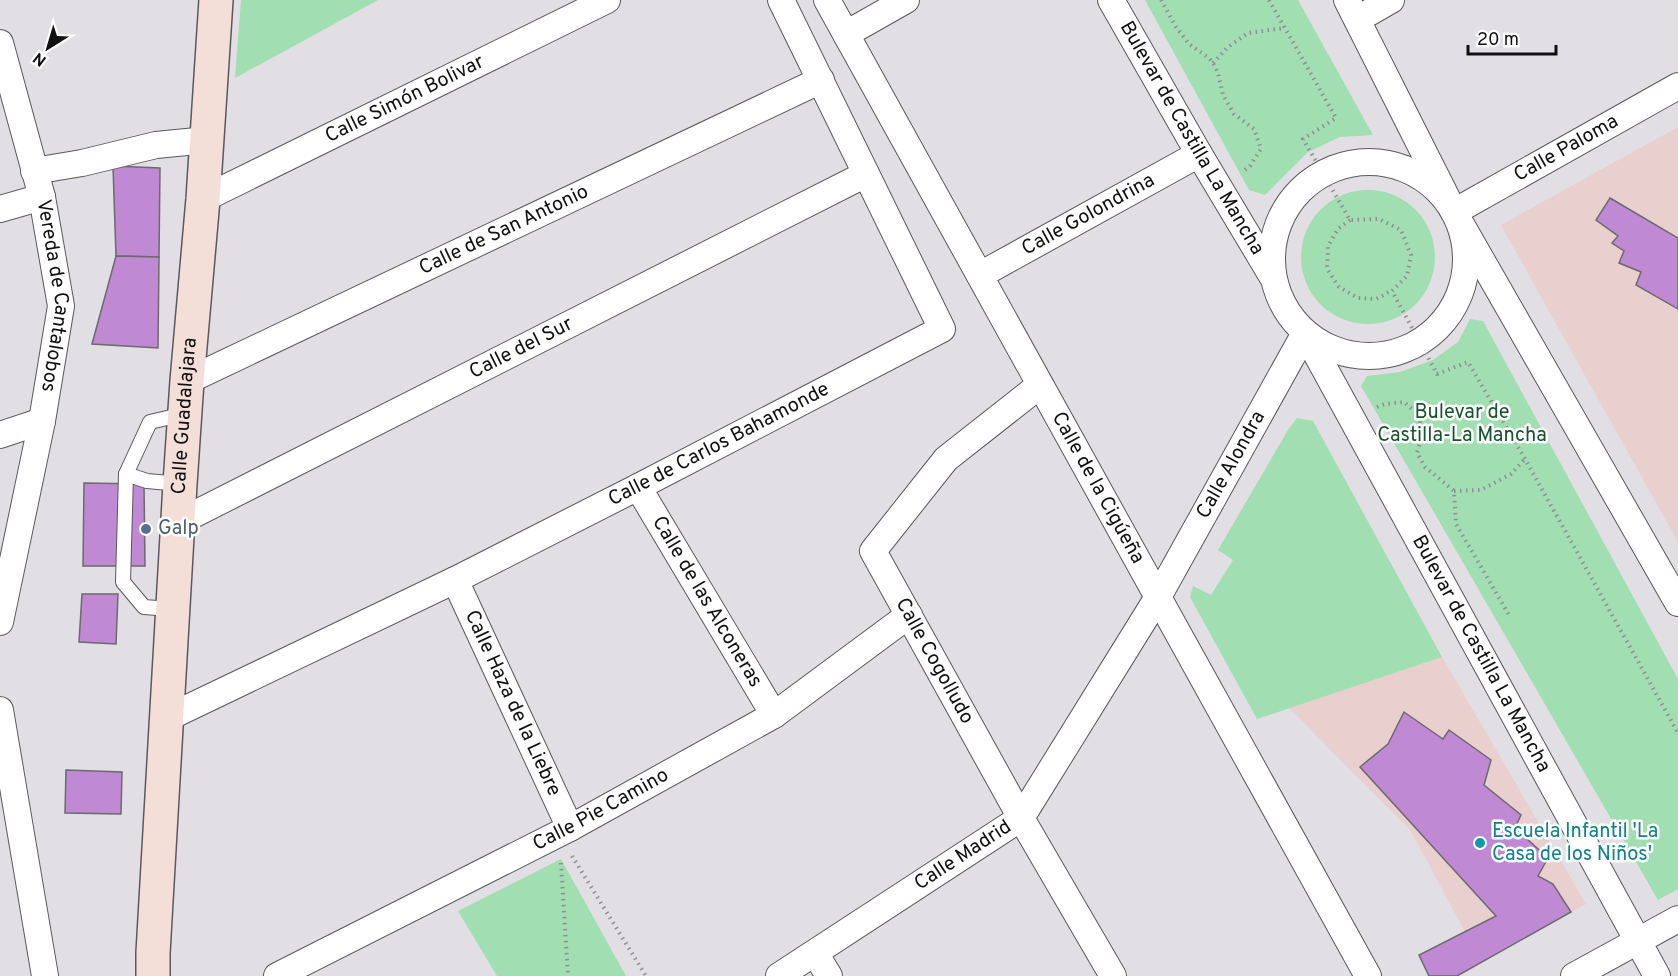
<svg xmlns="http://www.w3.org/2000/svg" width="1678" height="976" viewBox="0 0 1678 976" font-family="Overpass,sans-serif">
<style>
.education{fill:#e9cfcd}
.green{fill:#a1deb2}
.building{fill:#bf89d3;stroke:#6c6a6d;stroke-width:1.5}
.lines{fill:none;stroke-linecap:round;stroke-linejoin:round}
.service-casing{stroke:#5b595d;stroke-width:16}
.minor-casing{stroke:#5b595d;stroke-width:28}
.secondary-casing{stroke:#5b595d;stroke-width:36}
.path{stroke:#908e91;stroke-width:4;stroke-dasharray:1.5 4.5;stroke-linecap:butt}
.service{stroke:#fff;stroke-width:14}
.minor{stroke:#fff;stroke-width:26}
.secondary{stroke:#f3ded8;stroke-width:33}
.service-dot{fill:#5c6f8a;stroke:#fff;stroke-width:2}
.culture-dot{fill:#0f9aa8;stroke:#fff;stroke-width:2}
.labels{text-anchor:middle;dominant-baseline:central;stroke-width:5;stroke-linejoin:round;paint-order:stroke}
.street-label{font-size:20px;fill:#111011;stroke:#fff}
.park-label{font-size:20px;fill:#14532d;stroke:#fff}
.service-label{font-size:20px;fill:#4e5e75;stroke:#fff;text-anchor:start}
.culture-label{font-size:20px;fill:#0d838f;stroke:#fff;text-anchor:start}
</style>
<rect width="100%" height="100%" fill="#e1dfe3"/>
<g class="education">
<path d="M1678 127V542L1501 225Z"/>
<path d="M1442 657 1586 904 1457 976 1465 932 1411 831 1289 708Z"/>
</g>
<g class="green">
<path d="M241 0H378L235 78Z"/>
<path d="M1145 0H1298L1373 135 1340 137 1308 152 1265 195 1249 190Z"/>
<circle cx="1368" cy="257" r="67"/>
<path d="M1470 319 1483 321 1678 679V889L1658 900 1361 386 1367 376 1400 372 1433 360 1458 342Z"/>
<path d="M1297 418 1313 421 1442 657 1257 719 1190 597 1193 586 1211 595 1233 560 1218 550 1288 430Z"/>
<path d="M561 859 626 976H497L458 911Z"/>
</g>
<g class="building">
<path d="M113 166 160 168 159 257 116 256Z"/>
<path d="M1610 198 1678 238V309L1636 285 1641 272 1619 263 1624 251 1612 243 1618 236 1596 220Z"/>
<path d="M116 256 159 257 158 348 92 344Z"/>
<path d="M84 483 144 484 145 566H83Z"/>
<path d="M82 594H118L116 644 79 642Z"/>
<path d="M1404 712 1443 739 1449 730 1491 760 1484 785 1521 815 1515 828 1548 858 1538 876 1553 884 1571 912 1457 976H1429L1419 955 1496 916 1360 767 1388 744Z"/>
<path d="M66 770 122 772 121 814 65 813Z"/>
</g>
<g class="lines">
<g class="service-casing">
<g id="service">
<path d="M126 474 147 481 180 484"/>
<path d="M171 609 144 607 123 582 126 474 150 422 184 414"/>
</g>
</g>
<g class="minor-casing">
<g id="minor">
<path id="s1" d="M827 0 1368 976"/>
<path id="s2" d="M1111 0 1199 154 1272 276"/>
<path d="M1347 0 1454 212 1678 603"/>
<path d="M1358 19 1391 0"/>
<path d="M846 34 906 0"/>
<path id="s3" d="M0 43 42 197 61 306 42 421 0 622"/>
<circle cx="1369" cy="259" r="97"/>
<path d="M34 171 82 163 156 145 207 140"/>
<path id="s4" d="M203 199 607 0"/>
<path d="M0 209 42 197"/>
<path id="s5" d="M1454 212 1678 86"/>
<path id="s6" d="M980 275 1199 154"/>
<path id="s7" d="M1305 333 1657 976"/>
<path id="s8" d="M187 381 821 80"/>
<path id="s9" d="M1040 385 946 459 873 551 1021 818 1113 976"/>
<path d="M0 435 42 421"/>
<path id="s10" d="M638 487 774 715"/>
<path id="s11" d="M177 523 866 174"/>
<path id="s12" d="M455 580 570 828"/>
<path d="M0 710 45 976"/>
<path id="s13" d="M167 718 455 580 638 487 942 329 781 0"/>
<path d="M815 953 829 976"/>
<path id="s14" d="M277 976 570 828 774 715 909 615"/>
<path id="s15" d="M779 976 1021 818 1158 597 1305 333"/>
<path d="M1574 976 1678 919"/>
</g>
</g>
<g class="secondary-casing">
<g id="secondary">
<path id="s16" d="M153 976V953L180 484 187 381 203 199 216 0"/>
</g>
</g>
<g class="path">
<path d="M1161 0 1176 27 1189 44 1209 58 1213 63 1218 73 1223 95 1234 114 1254 129 1261 149 1250 166 1242 172"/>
<path d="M1269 0 1336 118 1303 139 1350 220 1379 219 1401 230 1411 255 1407 276 1392 291 1437 374 1468 362 1525 459 1678 733"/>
<path d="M1213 63 1228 47 1248 33 1284 28"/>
<path d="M1350 220 1338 229 1328 246 1327 269 1339 287 1358 298 1376 299 1391 291"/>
<path d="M1377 407 1385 404 1404 402 1419 415 1422 436 1417 453 1425 467 1454 491 1456 524 1509 615"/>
<path d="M1454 491 1481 490 1511 474 1525 459"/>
<path d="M572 856 646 976"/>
<path d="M561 863 568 976"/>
</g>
<use href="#service" class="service"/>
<use href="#minor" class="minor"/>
<use href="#secondary" class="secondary"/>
</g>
<circle class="service-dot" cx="146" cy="529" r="6"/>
<circle class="culture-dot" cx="1480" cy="843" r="6"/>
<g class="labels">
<g class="street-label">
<text stroke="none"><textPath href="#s4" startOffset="225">Calle Simón Bolivar</textPath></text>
<text stroke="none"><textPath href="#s2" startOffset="160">Bulevar de Castilla La Mancha</textPath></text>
<text stroke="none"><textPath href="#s5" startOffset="129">Calle Paloma</textPath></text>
<text stroke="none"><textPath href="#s6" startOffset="124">Calle Golondrina</textPath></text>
<text stroke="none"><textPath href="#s8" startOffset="351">Calle de San Antonio</textPath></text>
<text stroke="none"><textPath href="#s3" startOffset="260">Vereda de Cantalobos</textPath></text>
<text stroke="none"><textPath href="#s11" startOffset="386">Calle del Sur</textPath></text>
<text stroke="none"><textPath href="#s16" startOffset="561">Calle Guadalajara</textPath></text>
<text stroke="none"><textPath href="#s13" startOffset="616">Calle de Carlos Bahamonde</textPath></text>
<text stroke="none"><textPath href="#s15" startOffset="700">Calle Alondra</textPath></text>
<text stroke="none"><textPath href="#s1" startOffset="558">Calle de la Cigúeña</textPath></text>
<text stroke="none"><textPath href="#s10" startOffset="134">Calle de las Alconeras</textPath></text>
<text stroke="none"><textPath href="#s7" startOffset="366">Bulevar de Castilla La Mancha</textPath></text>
<text stroke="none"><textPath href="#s9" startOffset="363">Calle Cogolludo</textPath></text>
<text stroke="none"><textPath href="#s12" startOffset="136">Calle Haza de la Liebre</textPath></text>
<text stroke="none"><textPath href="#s14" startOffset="364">Calle Pie Camino</textPath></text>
<text stroke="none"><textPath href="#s15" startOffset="220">Calle Madrid</textPath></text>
</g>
<g class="park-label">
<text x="1462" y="413">Bulevar de<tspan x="1462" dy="23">Castilla-La Mancha</tspan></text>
</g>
<g class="service-label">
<text x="158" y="529">Galp</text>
</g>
<g class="culture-label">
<text x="1492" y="832">Escuela Infantil 'La<tspan x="1492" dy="23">Casa de los Niños'</tspan></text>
</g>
</g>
<g transform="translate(48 48) rotate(217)" stroke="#ffffff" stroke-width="4.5" paint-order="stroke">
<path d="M0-4.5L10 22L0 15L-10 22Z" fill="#111011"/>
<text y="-9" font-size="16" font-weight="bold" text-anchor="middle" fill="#111011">N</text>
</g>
<path d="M1468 45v9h88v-9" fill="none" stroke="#111011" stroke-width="3"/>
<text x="1477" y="45" font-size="18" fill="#111011" stroke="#ffffff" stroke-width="4.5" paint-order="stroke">20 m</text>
</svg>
